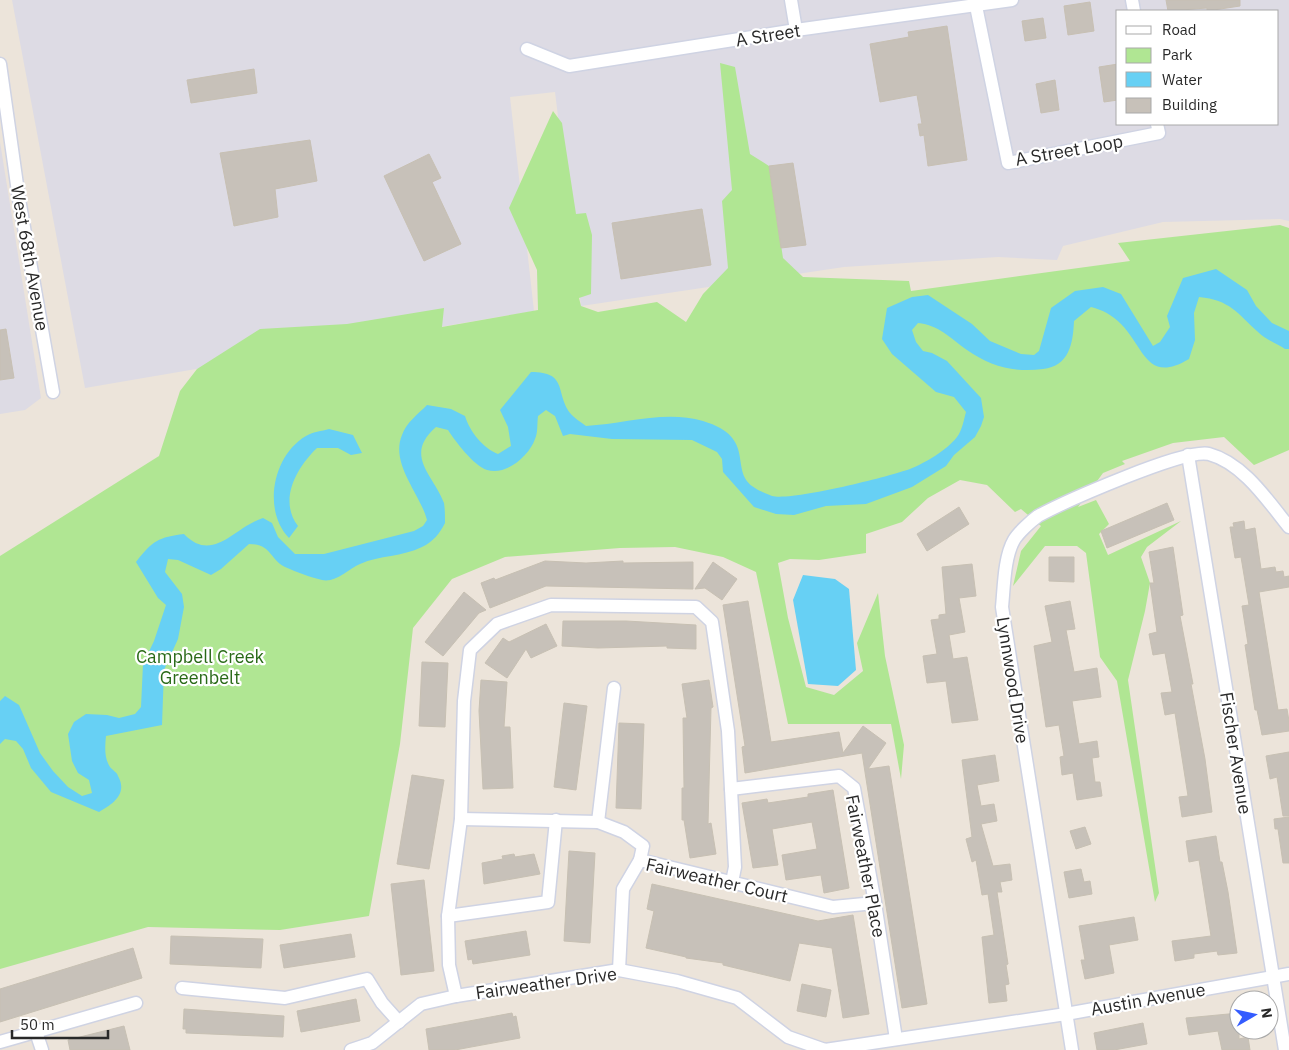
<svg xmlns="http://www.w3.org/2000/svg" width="1289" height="1050" viewBox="0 0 1289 1050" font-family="'IBM Plex Sans',sans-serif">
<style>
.industrial{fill:#dddbe4;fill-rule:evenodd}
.green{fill:#b0e693}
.water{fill:#67d0f4}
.building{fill:#c7c1b9;stroke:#c7c0b3}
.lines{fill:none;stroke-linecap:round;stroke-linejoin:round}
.minor-casing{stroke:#cfd3e3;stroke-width:15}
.minor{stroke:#fff;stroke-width:12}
.labels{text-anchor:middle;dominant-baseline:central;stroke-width:4.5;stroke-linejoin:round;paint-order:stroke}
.street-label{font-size:18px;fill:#292929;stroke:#fff}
.park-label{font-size:18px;fill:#286916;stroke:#fff}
</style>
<rect width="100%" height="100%" fill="#ece4da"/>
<g class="industrial">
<path d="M12 0H1289V221L1280 219 1163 222 1063 246 1057 260 998 257 844 267 581 306 555 92 510 97 534 311 85 388ZM1118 11H1278V124H1118Z"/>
<path d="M0 142 41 398 25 410 0 414Z"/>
</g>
<path class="green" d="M720 63 735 67 750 154 769 166 783 258 803 277 909 281 911 291 1130 261 1118 243 1280 225 1289 228V450L1254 465 1224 437 1173 443 1122 461 1125 464 1103 473 1078 507 1096 500 1109 524 1099 534 1108 555 1181 521 1147 547 1141 557 1150 583 1145 611 1128 680 1159 893 1155 902 1117 681 1100 657 1086 553 1077 546H1045L1013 586 1021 551 1041 526 1021 509 1015 512 987 485 960 480 928 498 902 522 866 534V553L819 560 790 559 778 563 788 618 806 687 834 695 863 671 857 643 878 593 885 656 904 745 901 779 891 724H788L756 572 723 557 675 547 620 548 505 557 452 579 413 628 400 744 369 916 280 930 148 927 0 969V556L159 456 180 391 197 369 260 329 347 324 444 308 442 327 538 310 537 270 509 208 553 111 562 123 576 214 586 213 592 235 591 294 579 298 581 306 598 312 657 302 686 322 703 294 728 268 722 201 732 190Z"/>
<g class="water">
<path d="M1216 269 1247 290 1256 306 1272 323 1289 331V349H1285C1277 344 1265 339 1258 332 1237 313 1230 300 1199 297L1194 313 1195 340 1189 359C1147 384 1145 349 1121 324 1112 315 1103 310 1091 307L1074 321C1073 344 1069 366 1043 369 1014 373 990 366 967 350 950 338 939 325 918 323L912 330 916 342 923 351 932 353 947 361 981 398 984 417 981 426 975 437 954 455 946 466 912 487 866 504 826 506 794 515 776 514 754 507 723 472 722 459 717 452 692 440 612 439 570 434 563 436 555 416 546 410 538 416C537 424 538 433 535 439 529 456 506 476 487 470 474 466 455 441 448 430L436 427C403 456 434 475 444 503 445 509 445 517 445 523 440 533 433 542 422 547 402 557 380 555 360 564 348 569 336 583 322 580 310 577 296 572 285 567 269 559 272 544 249 544L221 569 211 575 178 560 168 559 165 572 182 594 184 607 178 639 164 670 162 725 106 736C105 746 104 758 110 767 112 770 117 772 118 776 128 794 113 804 99 812L51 792 31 768 23 749 16 741 5 739 0 744V701L5 696 19 705 40 753 53 771 68 787 82 796 92 793 89 780 78 773 72 761 68 734 74 722 86 714 107 715 119 718 135 714 141 707 143 664 154 641 166 605 158 598 136 562C152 541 159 537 184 534 213 564 234 527 263 518L272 523 278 537 295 554H324L414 531 423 526 427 520C420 493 390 464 402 435 406 423 418 414 427 405L451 409 465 416C470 432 483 448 498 454L511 446 508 427 500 410 531 372C568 372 555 392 570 413 574 418 581 422 586 426 624 424 665 410 703 421 759 438 727 471 755 488 759 491 767 494 772 496 793 501 887 477 910 469 925 463 947 450 957 437 962 431 964 419 966 412L954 397 936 392 892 354 882 339 887 308 912 297 928 295 972 324 990 341 1021 354 1034 355 1039 351 1051 308 1075 291 1103 287 1121 294 1153 346 1160 342 1170 327 1167 316 1183 278Z"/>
<path d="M329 429 353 435 362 453 351 455 338 448H317C297 467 278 500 298 526L289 538C262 510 273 455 306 436 312 432 322 431 329 429Z"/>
<path d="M803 575 835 579 849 589 856 670 838 686 808 684 793 600Z"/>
</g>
<g class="building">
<path d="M1166 0H1240V6L1207 11V8L1168 11Z"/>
<path d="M1090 2 1094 31 1068 35 1064 6Z"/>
<path d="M1043 18 1046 38 1025 41 1022 21Z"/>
<path d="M947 26 967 160 928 166 924 135 920 136 918 124H922L917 95 880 102 870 44 909 37 908 32Z"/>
<path d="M1118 64V100L1104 102 1099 67Z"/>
<path d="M254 69 257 93 191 103 187 80Z"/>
<path d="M1055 80 1059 110 1041 113 1036 84Z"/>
<path d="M310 140 317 181 275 189 278 217 234 226 220 153Z"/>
<path d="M429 154 441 178 432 182 461 244 424 261 384 176Z"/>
<path d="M793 163 806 245 781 248 769 166Z"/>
<path d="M702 209 711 265 621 279 612 223Z"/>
<path d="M6 329 14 378 0 380V330Z"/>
<path d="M1167 503 1174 520 1107 548 1101 531Z"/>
<path d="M959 507 969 524 927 551 917 534Z"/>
<path d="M1244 521 1245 530 1255 528 1261 569 1275 567 1276 572 1283 571 1284 577 1289 576V587L1259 592 1278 710 1287 709 1289 721V731L1262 735 1257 710H1255L1245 645 1248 644 1242 606 1249 605 1241 557 1235 558 1230 527H1234L1233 523Z"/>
<path d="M1173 547 1183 615 1180 616 1193 684H1191L1205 759 1212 812 1182 817 1179 797 1188 796 1175 713 1165 715 1161 693 1172 692 1165 653 1153 655 1149 634 1157 632 1150 583H1154L1149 552Z"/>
<path d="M1049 557H1074V582L1049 581Z"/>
<path d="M545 561 586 563 623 561V563L693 562V589L546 586 490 608 481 583 494 578 495 580Z"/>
<path d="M713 562 737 579 722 600 705 588 695 589Z"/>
<path d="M972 564 976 596 959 598 965 632 949 635 953 659 967 657 978 720 952 723 946 681 927 683 923 656 937 654 931 620 939 619V615L946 614 942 567Z"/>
<path d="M464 592 486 610 479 613 443 656 425 642Z"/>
<path d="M748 601 771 742 839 732 843 753 863 726 886 743 868 769 889 766 927 1004 902 1008 862 753 745 773 742 747 745 746 723 605Z"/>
<path d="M1070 601 1075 629 1066 630 1074 672 1097 668 1101 697 1072 701 1079 744 1097 741 1099 757 1092 758 1095 782H1100L1102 796 1077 800 1073 773 1062 775 1060 757 1064 756 1059 725 1046 727 1034 646 1052 642 1045 606Z"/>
<path d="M563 621H626L696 625V649L667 648V646L598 648 562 646Z"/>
<path d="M546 624 557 646 531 658 526 649 507 678 485 663 503 638 509 642Z"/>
<path d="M422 662 448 663 445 727 419 726Z"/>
<path d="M481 680 507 682 504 727H510L513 788 483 789 479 711Z"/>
<path d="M709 680 713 707 711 708 708 824 711 823 716 854 690 858 684 820H682V788H684L683 718H687L682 684Z"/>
<path d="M564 703 587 706 576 790 554 787Z"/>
<path d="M619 723 644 724 641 809 616 808Z"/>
<path d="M1289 752V816H1283L1277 777 1270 779 1266 756Z"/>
<path d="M995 755 999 781 977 785 981 806 994 804 997 821 981 824 993 866 1010 864 1012 880 1000 882 1002 892H997L1008 964 1006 965 1009 984 1005 985 1007 1001 989 1003 982 937 994 935 988 894 982 895 976 860 972 862 966 839 972 837 962 760Z"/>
<path d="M412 775 444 780 429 869 397 864Z"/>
<path d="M833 790 849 888 824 893 821 875 786 880 782 855 817 849 812 822 772 829 778 865 753 868 742 803 767 799 768 803 808 797V794Z"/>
<path d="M1289 817V863H1283L1278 829H1275L1274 819Z"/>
<path d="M1085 827 1091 844 1076 849 1070 831Z"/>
<path d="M1216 836 1220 862H1222L1228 892 1237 953 1218 955 1217 951 1194 954V958L1175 961 1172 941 1211 936 1199 860 1189 862 1186 841Z"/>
<path d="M569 851 595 853 590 943 564 941Z"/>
<path d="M514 854 515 857 534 854 540 874 484 884 482 863 503 859 502 856Z"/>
<path d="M1081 869 1084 882 1090 881 1092 894 1069 898 1064 872Z"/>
<path d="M424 880 434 971 401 975 391 884Z"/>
<path d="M652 884 818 921 853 915 869 1014 843 1018 832 948 799 943 790 981 723 965V963L686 958V957L646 948 654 911 647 909Z"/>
<path d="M1134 917 1138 940 1109 945 1114 973 1085 979 1081 960H1085L1079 926Z"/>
<path d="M526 931 530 955 473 964 472 959 468 960 465 941Z"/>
<path d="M351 934 355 957 284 968 280 945Z"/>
<path d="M171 936 263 939 261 968 170 964Z"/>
<path d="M133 948 142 978 0 1022V989Z"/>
<path d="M802 984 831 990 826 1017 797 1011Z"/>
<path d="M356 999 360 1021 301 1032 297 1011Z"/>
<path d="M184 1009 284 1016 283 1037 186 1033V1029H183Z"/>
<path d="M512 1013 513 1017 516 1016 520 1038 455 1050H429L426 1029Z"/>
<path d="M1239 1013V1039L1248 1037 1250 1050H1222L1218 1031 1189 1035 1186 1018Z"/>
<path d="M1143 1023 1147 1044 1114 1050H1097L1094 1033Z"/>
<path d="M124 1026 130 1050H70L68 1040Z"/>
</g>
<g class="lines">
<g class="minor-casing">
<g id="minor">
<path d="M791 0 796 30"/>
<path d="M1132 0 1134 11"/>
<path d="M976 6 1008 163 1159 133 1157 124"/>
<path d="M527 49 569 66 796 30 1012 0"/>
<path d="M0 64 19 199 53 392"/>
<path d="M1188 455 1285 1050"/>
<path d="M731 789 839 776 854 788 875 903 896 1039"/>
<path d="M461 819 598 822 624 832 643 846 640 860"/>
<path d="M598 822 614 688"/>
<path d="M448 916 548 902 556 820"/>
<path d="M619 970 623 889 640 860 833 907 875 903"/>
<path d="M182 988 285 998 367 979 382 1003 399 1022"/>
<path d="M456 996 449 965 448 916 461 819 464 701 470 650 497 624 551 605 696 607 712 622 728 731 735 867 732 882"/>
<path d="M36 1032 42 1050"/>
<path d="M0 1042 136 1003"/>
<path d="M351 1050 372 1043 421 1004 456 996 619 970 677 981 737 998 788 1037 825 1050 1066 1014 1289 974"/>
<path d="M1072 1050 1002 607C1004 588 1004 557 1014 540 1018 533 1031 521 1038 516 1064 502 1185 448 1209 454 1243 463 1268 501 1289 527"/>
</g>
</g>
<use href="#minor" class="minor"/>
</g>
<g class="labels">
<g class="street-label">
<text transform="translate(768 35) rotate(-9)">A Street</text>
<text transform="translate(1069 150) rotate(-10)">A Street Loop</text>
<text transform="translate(30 258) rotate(80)">West 68th Avenue</text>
<text transform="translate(1013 680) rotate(81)">Lynnwood Drive</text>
<text transform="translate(1236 753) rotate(81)">Fischer Avenue</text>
<text transform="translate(866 866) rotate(79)">Fairweather Place</text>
<text transform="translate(717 880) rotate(13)">Fairweather Court</text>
<text transform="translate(546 983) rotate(-8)">Fairweather Drive</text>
<text transform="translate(1148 999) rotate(-10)">Austin Avenue</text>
</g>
<g class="park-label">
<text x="200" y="656">Campbell Creek<tspan x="200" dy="21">Greenbelt</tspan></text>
</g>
</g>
<rect x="1116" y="10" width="162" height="115" fill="#ffffff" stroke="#a9a9a9"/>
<rect x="1126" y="26" width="25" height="8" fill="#ffffff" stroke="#a9a9a9"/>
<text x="1162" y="35" font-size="15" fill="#292929">Road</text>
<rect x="1126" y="48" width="25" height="15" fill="#b0e693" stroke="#a9a9a9"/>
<text x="1162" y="60" font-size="15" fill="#292929">Park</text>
<rect x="1126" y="72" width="25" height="15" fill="#67d0f4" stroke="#a9a9a9"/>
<text x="1162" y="85" font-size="15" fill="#292929">Water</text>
<rect x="1126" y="98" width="25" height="15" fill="#c7c1b9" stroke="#a9a9a9"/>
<text x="1162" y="110" font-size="15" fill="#292929">Building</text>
<g transform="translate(1254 1015) rotate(81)"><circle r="24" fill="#ffffff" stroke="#a9a9a9"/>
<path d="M0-4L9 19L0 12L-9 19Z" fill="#345cff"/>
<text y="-8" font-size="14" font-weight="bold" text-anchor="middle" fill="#292929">N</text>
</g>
<path d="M12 1030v8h96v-8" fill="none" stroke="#292929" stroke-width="2.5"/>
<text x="20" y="1030" font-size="15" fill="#292929" stroke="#ffffff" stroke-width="4" paint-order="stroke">50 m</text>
</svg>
